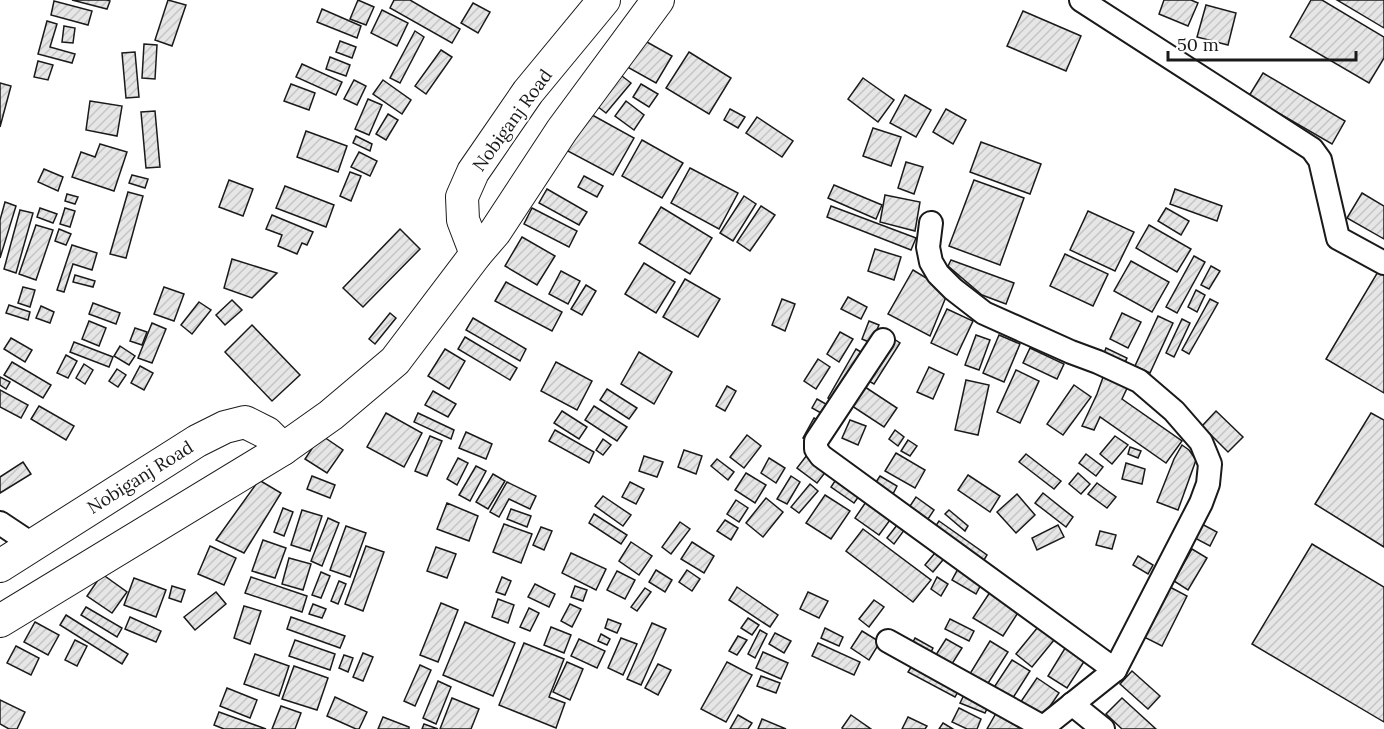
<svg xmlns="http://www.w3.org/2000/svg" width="1384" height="729" viewBox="0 0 1384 729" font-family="Lora,serif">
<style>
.building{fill:url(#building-hatch);stroke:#1a1a1a;stroke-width:1.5}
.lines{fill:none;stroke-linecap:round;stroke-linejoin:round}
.street-casing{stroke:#1a1a1a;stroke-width:26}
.secondary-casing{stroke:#1a1a1a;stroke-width:34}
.street{stroke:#fff;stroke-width:22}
.secondary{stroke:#fff;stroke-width:32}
.labels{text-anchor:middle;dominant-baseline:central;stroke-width:4.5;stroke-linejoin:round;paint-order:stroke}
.street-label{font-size:18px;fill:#1a1a1a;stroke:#fff}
</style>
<defs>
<pattern id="building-hatch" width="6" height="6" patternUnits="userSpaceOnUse" patternTransform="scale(1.5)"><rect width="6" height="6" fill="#e6e6e6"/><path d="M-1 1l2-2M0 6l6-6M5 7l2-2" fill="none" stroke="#c5c5c5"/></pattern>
</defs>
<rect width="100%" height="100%" fill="#fff"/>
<g class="building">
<path d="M72 0H107L110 1 107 9Z"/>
<path d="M168 0 186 5 172 46 155 40Z"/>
<path d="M358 0 374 7 366 25 350 19Z"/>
<path d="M394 0H410L460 29 452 43 390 8Z"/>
<path d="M1164 0H1191L1198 3 1188 26 1159 14Z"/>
<path d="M1311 0H1322L1384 37V58L1369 83 1290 37Z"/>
<path d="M1337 0H1384V28Z"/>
<path d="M54 1 92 11 88 25 51 15Z"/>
<path d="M473 3 490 12 478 33 461 23Z"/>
<path d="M1206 5 1236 13 1228 45 1197 37Z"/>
<path d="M322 9 361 26 357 38 317 22Z"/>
<path d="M382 10 408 23 397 46 371 33Z"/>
<path d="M1023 11 1081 36 1066 71 1007 46Z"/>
<path d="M47 21 57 24 50 47 75 54 72 63 38 54Z"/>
<path d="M64 26 75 28 73 43 62 42Z"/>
<path d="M415 31 424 37 400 83 390 78Z"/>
<path d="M638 37 672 56 656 83 622 64Z"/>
<path d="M340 41 356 47 352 58 336 52Z"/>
<path d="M144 44 157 45 155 79 142 78Z"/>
<path d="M441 50 452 57 426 94 415 86Z"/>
<path d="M135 52 139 97 126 98 122 53Z"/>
<path d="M689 52 731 78 709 114 666 88Z"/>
<path d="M330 57 350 65 346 76 326 69Z"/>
<path d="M38 61 53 65 48 80 34 77Z"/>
<path d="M302 64 342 82 336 95 296 77Z"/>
<path d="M618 73 631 83 606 113 593 103Z"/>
<path d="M1263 73 1345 121 1332 144 1249 96Z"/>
<path d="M863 78 894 100 878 122 848 99Z"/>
<path d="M354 80 366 86 357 105 344 99Z"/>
<path d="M383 80 411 100 402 114 373 94Z"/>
<path d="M0 83 11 86 0 127Z"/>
<path d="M291 84 315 93 309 110 284 101Z"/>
<path d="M641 84 658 94 649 107 633 97Z"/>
<path d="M905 95 931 110 916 137 890 123Z"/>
<path d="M368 99 382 105 369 135 355 129Z"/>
<path d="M90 101 122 106 117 136 86 130Z"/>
<path d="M626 101 644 115 634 130 615 116Z"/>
<path d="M730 109 745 117 738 128 724 120Z"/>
<path d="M946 109 966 120 953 144 933 132Z"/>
<path d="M155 111 160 167 146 168 141 112Z"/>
<path d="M585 111 634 138 613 175 564 149Z"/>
<path d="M388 114 398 120 386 140 376 134Z"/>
<path d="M757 117 793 141 782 157 746 133Z"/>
<path d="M873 128 901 137 891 166 863 156Z"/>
<path d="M306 131 347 146 338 172 297 157Z"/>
<path d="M356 136 372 144 370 151 353 143Z"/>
<path d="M642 140 683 163 662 198 622 176Z"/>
<path d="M981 142 1041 164 1030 194 970 172Z"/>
<path d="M100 144 127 152 114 191 72 177 81 152 95 157Z"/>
<path d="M359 152 377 161 370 176 351 167Z"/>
<path d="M906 162 923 167 914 194 898 188Z"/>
<path d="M690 168 738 193 719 229 671 203Z"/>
<path d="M44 169 63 177 58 191 38 182Z"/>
<path d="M350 172 361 176 351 201 340 196Z"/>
<path d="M132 175 148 179 145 188 129 183Z"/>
<path d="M584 176 603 186 597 197 578 187Z"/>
<path d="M229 180 253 189 243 216 219 207Z"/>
<path d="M974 180 1024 198 1000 265 949 246Z"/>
<path d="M834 185 882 205 876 219 828 198Z"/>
<path d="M285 186 334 205 326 227 276 208Z"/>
<path d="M547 189 587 212 579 225 539 203Z"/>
<path d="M1175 189 1222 206 1217 221 1170 204Z"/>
<path d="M128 192 143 196 126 258 110 254Z"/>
<path d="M1362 193 1384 206V239L1347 218Z"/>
<path d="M67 194 78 197 75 204 65 201Z"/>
<path d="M885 195 920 202 915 231 880 222Z"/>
<path d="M744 196 756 204 733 241 720 233Z"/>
<path d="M5 202 16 206 0 258V220Z"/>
<path d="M761 206 775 215 750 251 737 242Z"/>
<path d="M831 206 916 238 911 250 827 217Z"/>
<path d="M661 207 712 238 690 274 639 243Z"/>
<path d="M40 208 57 214 53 223 37 217Z"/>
<path d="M65 208 75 211 70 227 60 224Z"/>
<path d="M532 208 577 231 569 247 524 224Z"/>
<path d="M1166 208 1189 221 1181 235 1158 221Z"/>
<path d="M20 210 33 213 16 273 4 269Z"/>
<path d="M1088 211 1134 232 1115 271 1070 250Z"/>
<path d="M272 215 313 232 307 245 302 243 297 254 278 246 282 235 266 229Z"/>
<path d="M36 225 53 230 36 280 19 274Z"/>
<path d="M1149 225 1191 249 1177 272 1136 248Z"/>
<path d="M59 229 71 234 66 245 55 241Z"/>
<path d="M400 229 420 249 363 307 343 288Z"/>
<path d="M522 237 555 256 537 285 505 266Z"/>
<path d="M72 245 97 253 92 270 73 264 64 292 57 290Z"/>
<path d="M875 249 901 257 894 280 868 271Z"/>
<path d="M1065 254 1108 274 1093 306 1050 286Z"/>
<path d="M1194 256 1205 262 1177 313 1166 307Z"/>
<path d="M232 259 277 273 252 298 224 288Z"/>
<path d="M951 260 1014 283 1006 304 982 295 948 266Z"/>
<path d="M1131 261 1169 282 1152 312 1114 291Z"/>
<path d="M644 263 675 282 656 313 625 294Z"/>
<path d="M1211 266 1220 271 1209 289 1201 285Z"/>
<path d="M913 270 933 282 946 297 930 336 888 314Z"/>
<path d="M1379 270 1384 273V393L1326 359Z"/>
<path d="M561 271 580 281 568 304 549 294Z"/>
<path d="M75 275 95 281 93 287 73 282Z"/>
<path d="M685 279 720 299 698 337 663 317Z"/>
<path d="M506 282 562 312 552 331 495 301Z"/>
<path d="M586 285 596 291 582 315 571 309Z"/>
<path d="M23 287 35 290 30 307 18 303Z"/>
<path d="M164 287 184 294 174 321 154 314Z"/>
<path d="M1196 290 1205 295 1197 312 1188 307Z"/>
<path d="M848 297 867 307 861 319 841 309Z"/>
<path d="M782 299 795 304 785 331 772 325Z"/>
<path d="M1210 299 1218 303 1189 354 1182 350Z"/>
<path d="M232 300 242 310 225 325 216 315Z"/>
<path d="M199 302 211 310 192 334 181 325Z"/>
<path d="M93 303 120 313 116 324 89 314Z"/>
<path d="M9 305 30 312 28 320 6 313Z"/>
<path d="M41 306 54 312 50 323 36 318Z"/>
<path d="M947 309 973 321 957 355 931 343Z"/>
<path d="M390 313 396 318 375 344 369 339Z"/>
<path d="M1122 313 1141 322 1128 348 1110 339Z"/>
<path d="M1158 316 1173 323 1150 373 1135 366Z"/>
<path d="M473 318 526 349 520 361 466 330Z"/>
<path d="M1182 319 1190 323 1174 357 1166 353Z"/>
<path d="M89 321 106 328 99 346 82 339Z"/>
<path d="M869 321 879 325 871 343 862 339Z"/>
<path d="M152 323 166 329 152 363 138 358Z"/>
<path d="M252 325 300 375 272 401 225 352Z"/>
<path d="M135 328 147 332 142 345 130 341Z"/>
<path d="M840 332 853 339 839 362 827 354Z"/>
<path d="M976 335 990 340 979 370 965 365Z"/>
<path d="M999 335 1020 344 1004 382 983 373Z"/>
<path d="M465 337 517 368 510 380 458 349Z"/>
<path d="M891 337 900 343 874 384 865 379Z"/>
<path d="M11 338 32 350 25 362 4 349Z"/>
<path d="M74 342 113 357 109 367 70 352Z"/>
<path d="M120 346 135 356 129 365 114 356Z"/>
<path d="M1030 348 1064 364 1057 379 1023 363Z"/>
<path d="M1106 348 1127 358 1124 365 1103 356Z"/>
<path d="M445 349 465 361 449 389 428 376Z"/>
<path d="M856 349 866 355 838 404 828 398Z"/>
<path d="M639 352 672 372 654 404 621 384Z"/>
<path d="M66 355 77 361 68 378 57 373Z"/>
<path d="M818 359 830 367 816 389 804 381Z"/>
<path d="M12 362 51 385 43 398 4 375Z"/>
<path d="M556 362 592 381 577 410 541 391Z"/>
<path d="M84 364 93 370 85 384 76 378Z"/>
<path d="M140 366 153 373 144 390 131 383Z"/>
<path d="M929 367 944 374 933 399 917 392Z"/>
<path d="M117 369 126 375 118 387 109 381Z"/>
<path d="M1106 369 1130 382 1122 399 1182 441 1166 463 1100 417 1094 430 1082 426 1097 394Z"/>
<path d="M1016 370 1039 381 1020 423 997 412Z"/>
<path d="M0 377 10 382 6 389 0 385Z"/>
<path d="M966 380 989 385 978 435 955 430Z"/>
<path d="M862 385 897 408 884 427 849 404Z"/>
<path d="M1074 385 1091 397 1063 435 1047 424Z"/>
<path d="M727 386 736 391 725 411 716 406Z"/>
<path d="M607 389 637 408 629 419 600 400Z"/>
<path d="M0 390 28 405 21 418 0 407Z"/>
<path d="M433 391 456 404 448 417 425 405Z"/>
<path d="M817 399 833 408 828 417 812 408Z"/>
<path d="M39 406 74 426 66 440 31 419Z"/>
<path d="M594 406 627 427 617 441 585 420Z"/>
<path d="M562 411 587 427 579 439 554 423Z"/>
<path d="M1216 411 1243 437 1228 452 1202 426Z"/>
<path d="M386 413 422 433 404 467 367 447Z"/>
<path d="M418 413 454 430 451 439 414 422Z"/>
<path d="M1371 413 1384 420V547L1315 504Z"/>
<path d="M814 418 823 423 812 443 803 438Z"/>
<path d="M850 420 866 426 858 445 842 438Z"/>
<path d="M555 430 594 452 589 463 549 441Z"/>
<path d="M895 430 904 437 898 446 889 439Z"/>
<path d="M466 432 492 444 486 459 459 448Z"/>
<path d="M321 435 343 450 327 473 305 459Z"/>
<path d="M747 435 761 446 744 468 730 457Z"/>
<path d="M430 436 442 441 427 476 415 471Z"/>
<path d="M1115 436 1128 445 1112 464 1100 454Z"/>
<path d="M603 439 611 445 603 455 596 450Z"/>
<path d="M908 440 917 446 910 456 901 451Z"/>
<path d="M1182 445 1189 450 1196 460 1178 510 1157 502 1174 459Z"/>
<path d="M1130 447 1141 451 1138 458 1128 454Z"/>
<path d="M684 450 702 456 696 474 678 467Z"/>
<path d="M896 453 925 470 915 488 885 471Z"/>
<path d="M1026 454 1061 481 1054 489 1019 462Z"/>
<path d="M1086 454 1103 467 1096 476 1079 463Z"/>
<path d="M807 455 827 470 817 483 797 468Z"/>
<path d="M644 456 663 462 657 477 639 471Z"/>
<path d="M458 458 468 463 457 485 447 479Z"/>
<path d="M769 458 785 468 776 483 761 473Z"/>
<path d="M717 459 734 472 728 480 711 466Z"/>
<path d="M23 462 31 474 0 493V477Z"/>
<path d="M1126 463 1145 469 1142 484 1122 479Z"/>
<path d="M476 466 486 471 470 501 459 495Z"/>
<path d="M841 472 864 489 854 503 831 487Z"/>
<path d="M746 473 766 485 755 503 735 490Z"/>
<path d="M1078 473 1090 484 1081 494 1069 484Z"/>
<path d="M493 474 505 481 488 509 476 502Z"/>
<path d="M968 475 1000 496 990 512 958 490Z"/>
<path d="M312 476 335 485 330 498 307 489Z"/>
<path d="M791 476 800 482 787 504 777 499Z"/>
<path d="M880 476 897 486 892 496 874 485Z"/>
<path d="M259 480 281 493 244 553 216 540Z"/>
<path d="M507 482 536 496 530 509 509 499 499 517 490 512Z"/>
<path d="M630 482 644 489 636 504 622 497Z"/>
<path d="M1097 483 1116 497 1107 508 1088 494Z"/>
<path d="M810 484 818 491 799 513 791 507Z"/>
<path d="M1043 493 1073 517 1066 527 1035 503Z"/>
<path d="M1017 494 1035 515 1016 533 997 512Z"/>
<path d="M825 495 850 511 831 539 806 523Z"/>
<path d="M603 496 631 515 623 526 595 506Z"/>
<path d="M916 497 934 510 926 522 908 509Z"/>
<path d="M766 498 783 512 763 537 746 523Z"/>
<path d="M868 499 893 516 879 535 855 518Z"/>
<path d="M736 500 748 508 739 522 727 514Z"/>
<path d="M447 503 478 516 469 541 437 529Z"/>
<path d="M283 508 293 512 284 536 274 532Z"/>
<path d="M511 509 531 516 527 527 507 519Z"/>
<path d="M302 510 322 516 310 551 291 545Z"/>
<path d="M949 510 968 526 965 531 945 514Z"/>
<path d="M594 514 627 535 621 544 589 523Z"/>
<path d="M328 518 339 523 322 566 311 561Z"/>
<path d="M725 520 738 528 731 540 717 531Z"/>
<path d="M901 520 908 525 894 544 887 538Z"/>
<path d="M939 521 987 555 981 565 933 530Z"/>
<path d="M680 522 690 529 671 554 662 547Z"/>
<path d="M1198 522 1217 532 1210 546 1191 536Z"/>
<path d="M504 524 532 534 521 563 493 552Z"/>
<path d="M1058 525 1064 537 1037 550 1032 538Z"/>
<path d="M346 526 366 533 350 577 330 570Z"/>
<path d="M541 527 552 531 544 550 533 545Z"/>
<path d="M863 529 931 580 913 602 846 551Z"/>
<path d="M1100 531 1116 535 1112 549 1096 545Z"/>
<path d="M263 540 286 548 275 578 252 571Z"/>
<path d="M631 542 652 556 639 575 619 561Z"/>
<path d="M692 542 714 556 704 573 681 559Z"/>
<path d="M1312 544 1384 587V722L1252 644Z"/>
<path d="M210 546 236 558 224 585 198 574Z"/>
<path d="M366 546 384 552 363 611 345 604Z"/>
<path d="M436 547 456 554 447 578 427 571Z"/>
<path d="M939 548 947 555 933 572 925 565Z"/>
<path d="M1192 549 1207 558 1188 590 1174 581Z"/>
<path d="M571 553 606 569 596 590 562 573Z"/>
<path d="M1138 556 1153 565 1148 574 1133 565Z"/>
<path d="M289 558 311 564 303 590 282 584Z"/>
<path d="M960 565 984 579 976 594 952 580Z"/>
<path d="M656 570 672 580 665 592 649 582Z"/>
<path d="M687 570 700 579 692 591 679 582Z"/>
<path d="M617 571 635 580 625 599 607 590Z"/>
<path d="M321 572 330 576 321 598 312 595Z"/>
<path d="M102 574 127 592 112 613 87 596Z"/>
<path d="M251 577 307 596 302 612 245 593Z"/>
<path d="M502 577 511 581 505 595 496 592Z"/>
<path d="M937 577 948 584 941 596 931 589Z"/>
<path d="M134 578 166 590 156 617 124 605Z"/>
<path d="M339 581 346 584 338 604 331 601Z"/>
<path d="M535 584 555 594 549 607 528 597Z"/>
<path d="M172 586 185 590 181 602 169 598Z"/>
<path d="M575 586 587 590 583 601 571 597Z"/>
<path d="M1168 586 1187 596 1162 646 1142 636Z"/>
<path d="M737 587 778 615 770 627 729 600Z"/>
<path d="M645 588 651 592 637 611 631 607Z"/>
<path d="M992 589 1021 608 1003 636 973 618Z"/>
<path d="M216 592 226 604 195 630 184 617Z"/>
<path d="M808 592 828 601 819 618 800 609Z"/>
<path d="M498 599 514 605 508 623 492 617Z"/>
<path d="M874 600 884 607 869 627 859 619Z"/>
<path d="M441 603 458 610 438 662 420 655Z"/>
<path d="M313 604 326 609 322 618 309 614Z"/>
<path d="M570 604 581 609 572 627 561 621Z"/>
<path d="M244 606 261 611 250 644 234 638Z"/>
<path d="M86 607 122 628 117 637 81 615Z"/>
<path d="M529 608 539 613 530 631 520 627Z"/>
<path d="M66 615 128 654 122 664 60 625Z"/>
<path d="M130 617 161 631 156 642 125 629Z"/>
<path d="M291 617 345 636 340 648 287 629Z"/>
<path d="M748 618 759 625 752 635 741 628Z"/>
<path d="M608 619 621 624 617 633 605 628Z"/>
<path d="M950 619 974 631 969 641 945 629Z"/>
<path d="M35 622 59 635 48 655 24 642Z"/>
<path d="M465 622 515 643 493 696 443 675Z"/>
<path d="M652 623 666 629 641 685 627 679Z"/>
<path d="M551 627 571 635 564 653 544 645Z"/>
<path d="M1038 627 1054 640 1032 667 1016 654Z"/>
<path d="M825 628 843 637 839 646 821 638Z"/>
<path d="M760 630 767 634 755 658 748 654Z"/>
<path d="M862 631 880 642 869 660 851 648Z"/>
<path d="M775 633 791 641 784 653 769 644Z"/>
<path d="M601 634 610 639 607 645 598 641Z"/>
<path d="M738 636 747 640 737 655 729 651Z"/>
<path d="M621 638 637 644 623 675 608 668Z"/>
<path d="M915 638 933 648 929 656 911 646Z"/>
<path d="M579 639 605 651 597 668 571 656Z"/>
<path d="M946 639 962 648 950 667 934 658Z"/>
<path d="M75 640 87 646 77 666 65 660Z"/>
<path d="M295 640 335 654 330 670 289 656Z"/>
<path d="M990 641 1008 652 985 688 968 677Z"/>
<path d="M524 643 564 659 549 697 565 703 556 728 499 705Z"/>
<path d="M818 643 860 662 854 675 812 656Z"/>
<path d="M1067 645 1087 657 1067 688 1048 676Z"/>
<path d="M16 646 39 658 31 675 7 663Z"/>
<path d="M763 652 788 663 781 679 756 668Z"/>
<path d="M363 653 373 657 363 681 353 677Z"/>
<path d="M255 654 289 666 279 696 244 684Z"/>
<path d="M344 655 353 658 348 672 339 668Z"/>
<path d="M1012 660 1030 671 1009 704 991 692Z"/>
<path d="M915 661 961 686 955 697 908 672Z"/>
<path d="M567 662 583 669 570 700 553 692Z"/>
<path d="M727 662 752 675 726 722 701 709Z"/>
<path d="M658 664 671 670 658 695 645 688Z"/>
<path d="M420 665 431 670 415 706 404 701Z"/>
<path d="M294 666 328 678 317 710 282 699Z"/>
<path d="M1132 671 1160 696 1148 709 1120 684Z"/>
<path d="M761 676 780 683 776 693 757 686Z"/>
<path d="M1037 678 1059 693 1042 718 1020 703Z"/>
<path d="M438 681 451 687 436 724 423 718Z"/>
<path d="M227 688 257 700 250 718 220 706Z"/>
<path d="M966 691 990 702 985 713 960 703Z"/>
<path d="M335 697 367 712 359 729H356L327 716Z"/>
<path d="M452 698 479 709 471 729H440Z"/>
<path d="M1122 698 1156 729H1122L1106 714Z"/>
<path d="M0 700 25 712 17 729H9L0 724Z"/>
<path d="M281 706 301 713 295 729H272Z"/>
<path d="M959 708 981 719 977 729H967L952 722Z"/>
<path d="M999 708 1028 729H987Z"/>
<path d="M219 712 266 729H224L214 725Z"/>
<path d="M738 715 752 723 748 729H730Z"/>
<path d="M851 715 871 729H843L842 728Z"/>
<path d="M383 717 409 727V729H378Z"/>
<path d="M908 717 927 726 925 729H902Z"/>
<path d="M762 719 786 729H758Z"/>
<path d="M943 723 953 729H939Z"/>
<path d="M424 724 438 729H422Z"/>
</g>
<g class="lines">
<g class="street-casing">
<g id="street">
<path d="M1081 0 1312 149 1320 160 1338 238 1384 263"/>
<path d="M931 223 928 247 931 262 938 274 953 289 984 313 1071 352 1098 362 1139 381 1174 411 1201 442 1210 464 1208 484 1201 503 1115 670 1041 729"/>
<path d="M883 340 816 441V449L821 456 1115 670"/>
<path d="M0 523 33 545"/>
<path d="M888 641 1043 727"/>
<path d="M1072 704 1103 729"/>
</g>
</g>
<g class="secondary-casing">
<g id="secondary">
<path d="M476 254 463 220 462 197 473 172 528 92 604 0"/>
<path d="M0 566 197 441 225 427 245 422 267 433 283 449"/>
<path d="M0 621 283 449 331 415 395 361 476 254 495 232 562 130 658 0"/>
</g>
</g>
<use href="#street" class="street"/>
<use href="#secondary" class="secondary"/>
</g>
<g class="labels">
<g class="street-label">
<text transform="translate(512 120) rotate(-54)">Nobiganj Road</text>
<text transform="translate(140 477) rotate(-32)">Nobiganj Road</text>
</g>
</g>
<path d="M1168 51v9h188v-9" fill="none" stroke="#1a1a1a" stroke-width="3"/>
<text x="1177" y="51" font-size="18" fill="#1a1a1a" stroke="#ffffff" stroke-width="4.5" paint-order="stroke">50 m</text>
</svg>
